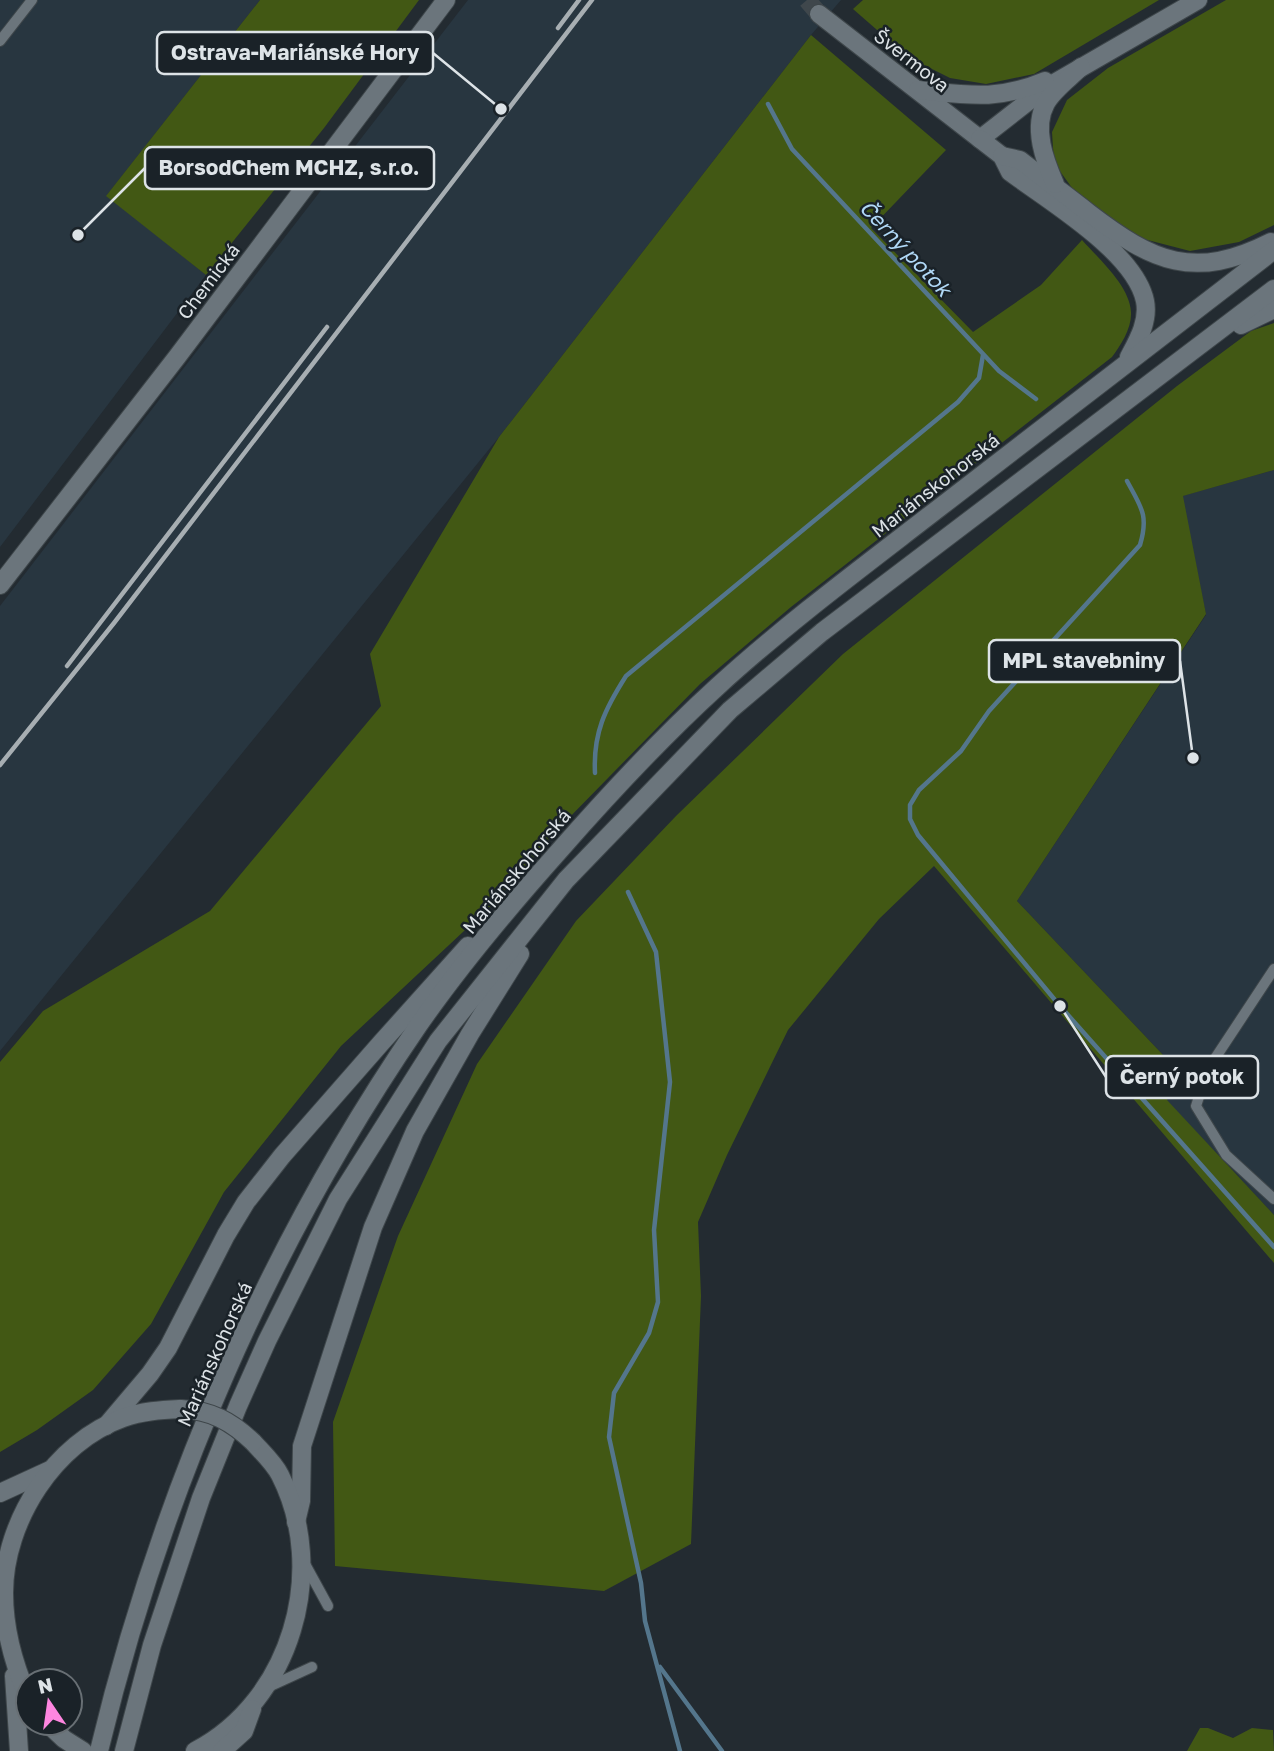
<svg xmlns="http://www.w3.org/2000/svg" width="1274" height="1751" viewBox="0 0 1274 1751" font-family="'Golos Text',sans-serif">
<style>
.built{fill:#283640}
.green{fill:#425814}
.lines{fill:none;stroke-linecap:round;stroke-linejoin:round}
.stream{stroke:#54768c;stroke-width:4.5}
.tertiary-tunnel{stroke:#3f474c;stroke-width:18;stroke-dasharray:18 9;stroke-linecap:butt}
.service-casing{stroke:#3e464a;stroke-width:12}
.minor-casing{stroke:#3e464a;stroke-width:20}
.tertiary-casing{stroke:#3e464a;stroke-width:20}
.secondary-casing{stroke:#3e464a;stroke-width:20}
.service{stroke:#6b757c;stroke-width:10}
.minor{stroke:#6b757c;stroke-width:18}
.tertiary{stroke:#6b757c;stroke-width:18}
.secondary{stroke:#6b757c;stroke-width:18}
.rail{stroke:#a7aeb2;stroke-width:4.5}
.secondary-bridge-casing{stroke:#3e464a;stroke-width:20;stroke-linecap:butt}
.secondary-bridge{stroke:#6b757c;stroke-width:18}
.labels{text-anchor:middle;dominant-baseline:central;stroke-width:5;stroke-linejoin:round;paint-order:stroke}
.street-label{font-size:19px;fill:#dde3e7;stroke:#1a2228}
.water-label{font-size:21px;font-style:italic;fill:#b0d8f6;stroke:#1a2228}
.leader{fill:none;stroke:#dde3e7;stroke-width:2.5}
.callout-dot{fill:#dde3e7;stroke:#1a2228;stroke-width:2.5}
.callout{fill:#1a2228;stroke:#dde3e7;stroke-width:2.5}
.callout-label{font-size:21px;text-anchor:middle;font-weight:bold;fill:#dde3e7}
</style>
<rect width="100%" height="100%" fill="#232b31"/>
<g class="built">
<path d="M0 0H260L107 195 206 275 0 547Z"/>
<path d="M468 0H841L811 35 499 437 0 1051V606Z"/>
<path d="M1274 470V1215L1166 1100 1183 1076 1017 901 1206 615 1182 496Z"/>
</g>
<g class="green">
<path d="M260 0H419L324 128 206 275 106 196Z"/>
<path d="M863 0H1159L1034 74 986 84 950 78 908 57 853 9Z"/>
<path d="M1226 0H1274V225L1239 242 1190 251 1136 237 1075 192 1054 163 1052 132 1067 100 1108 68Z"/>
<path d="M811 35 946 150 871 228 973 332 1041 285 1082 240C1098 258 1130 286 1131 312 1132 328 1121 345 1112 357L791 607 700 684 563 824 495 902 341 1046 224 1192 151 1324 93 1390 37 1430 0 1452V1062L43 1011 210 911 381 706 370 654 499 437Z"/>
<path d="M1274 323V470L1183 496 1206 614 1017 901 1183 1076 1167 1100 1274 1215V1263L934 866 879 919 788 1030 727 1155 698 1222 701 1296 691 1544 604 1591 335 1566 333 1422 398 1236 477 1064 576 921 676 816 843 654 1177 386 1251 331Z"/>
<path d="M1200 1728H1208L1233 1738 1252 1728 1273 1730 1274 1751H1187Z"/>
</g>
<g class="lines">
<g class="stream">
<path d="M768 104 792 149 999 371 1036 399"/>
<path d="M1127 481C1141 507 1149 515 1140 545L989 711 961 751 919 790 910 805V819L918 835 1060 1006 1274 1247"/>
<path d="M595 773C593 733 605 709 626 676L958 402 979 378 983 355"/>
<path d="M628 892 656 952 670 1082 654 1230 658 1302 649 1333 614 1393 609 1437 641 1583 645 1621 680 1751"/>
<path d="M660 1667 722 1751"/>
</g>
<path class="tertiary-tunnel" d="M807 0 819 14"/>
<g class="service-casing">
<g id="service">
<path d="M0 41 32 0"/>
<path d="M1274 969 1208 1069 1196 1106 1226 1155 1274 1199"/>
<path d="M305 1564 328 1606"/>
<path d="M264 1689 312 1667"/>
</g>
</g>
<g class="minor-casing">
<path id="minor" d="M0 585 177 357 446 0"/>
</g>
<g class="tertiary-casing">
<g id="tertiary">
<path d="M819 14 980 139 1044 89 1198 0"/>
<path d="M918 90C968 95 997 101 1045 81"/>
</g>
</g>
<g class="secondary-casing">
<g id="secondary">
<path d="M980 139 1002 156 1010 172C1049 201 1135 252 1145 301 1149 321 1138 340 1129 357"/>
<path d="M1002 156 1020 160C1043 178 1066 195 1089 213 1153 262 1194 281 1271 242"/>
<path d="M1055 184C1045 161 1032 128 1046 103 1054 89 1070 78 1081 67"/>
<path d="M1241 325 1274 309"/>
<path d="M106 1426 150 1374 168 1348 226 1235 246 1202 282 1156 381 1043 468 946"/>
<path d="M0 1493 50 1470"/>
<path d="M296 1522 301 1501 302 1446 373 1227 415 1131 470 1034 520 954"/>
<path d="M14 1676 19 1751"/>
<path d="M28 1697C14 1665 4 1628 4 1593 4 1521 55 1442 123 1418 142 1411 162 1410 181 1409"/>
<path d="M47 1723 64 1739 83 1751"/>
<path d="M99 1751C161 1493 268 1245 418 1026 461 964 510 906 560 850 610 793 661 738 717 687 787 623 864 566 939 508 1051 422 1162 336 1274 250"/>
<path d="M124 1751 152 1645 201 1498 238 1406 267 1341 338 1199 438 1041 566 880 730 710 822 632 1274 289"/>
<path d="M195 1751C291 1701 329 1571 280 1475 274 1463 262 1452 253 1442"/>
<path d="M222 1751 244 1731 252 1709"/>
</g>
</g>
<use href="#service" class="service"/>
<use href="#minor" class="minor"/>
<use href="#tertiary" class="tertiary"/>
<use href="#secondary" class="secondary"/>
<g class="rail">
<path d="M558 28 579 0"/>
<path d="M67 666 327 327"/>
<path d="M0 765 114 623 592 0"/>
</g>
<g class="secondary-bridge-casing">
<path id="secondary-bridge" d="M181 1409C211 1410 232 1422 253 1442"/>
</g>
<use href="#secondary-bridge" class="secondary-bridge"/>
</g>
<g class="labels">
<g class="street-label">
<text transform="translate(912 60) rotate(38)">Švermova</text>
<text transform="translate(208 281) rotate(-53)">Chemická</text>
<text transform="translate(935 485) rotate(-38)">Mariánskohorská</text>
<text transform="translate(516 871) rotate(-50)">Mariánskohorská</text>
<text transform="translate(214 1354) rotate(-66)">Mariánskohorská</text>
</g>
<g class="water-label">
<text transform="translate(906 248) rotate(47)">Černý potok</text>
</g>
</g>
<path class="leader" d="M501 109L433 53M78 235L145 168M1193 758L1180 661M1060 1006L1106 1077"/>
<g class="callout-dot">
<circle cx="501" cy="109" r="7"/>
<circle cx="78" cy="235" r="7"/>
<circle cx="1193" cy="758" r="7"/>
<circle cx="1060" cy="1006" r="7"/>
</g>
<g class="callout">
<rect x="157" y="32" width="276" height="42" rx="7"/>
<rect x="145" y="147" width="289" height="42" rx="7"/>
<rect x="989" y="640" width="191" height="42" rx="7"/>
<rect x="1106" y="1056" width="152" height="42" rx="7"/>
</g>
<g class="callout-label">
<text x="295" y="60">Ostrava-Mariánské Hory</text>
<text x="289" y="175">BorsodChem MCHZ, s.r.o.</text>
<text x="1084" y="668">MPL stavebniny</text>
<text x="1182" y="1084">Černý potok</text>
</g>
<g transform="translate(49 1702) rotate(347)"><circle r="33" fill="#1a2228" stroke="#686f74" stroke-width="2"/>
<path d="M0-5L12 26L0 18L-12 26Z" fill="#fe86e0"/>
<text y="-10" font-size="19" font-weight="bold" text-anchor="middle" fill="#dde3e7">N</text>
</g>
</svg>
